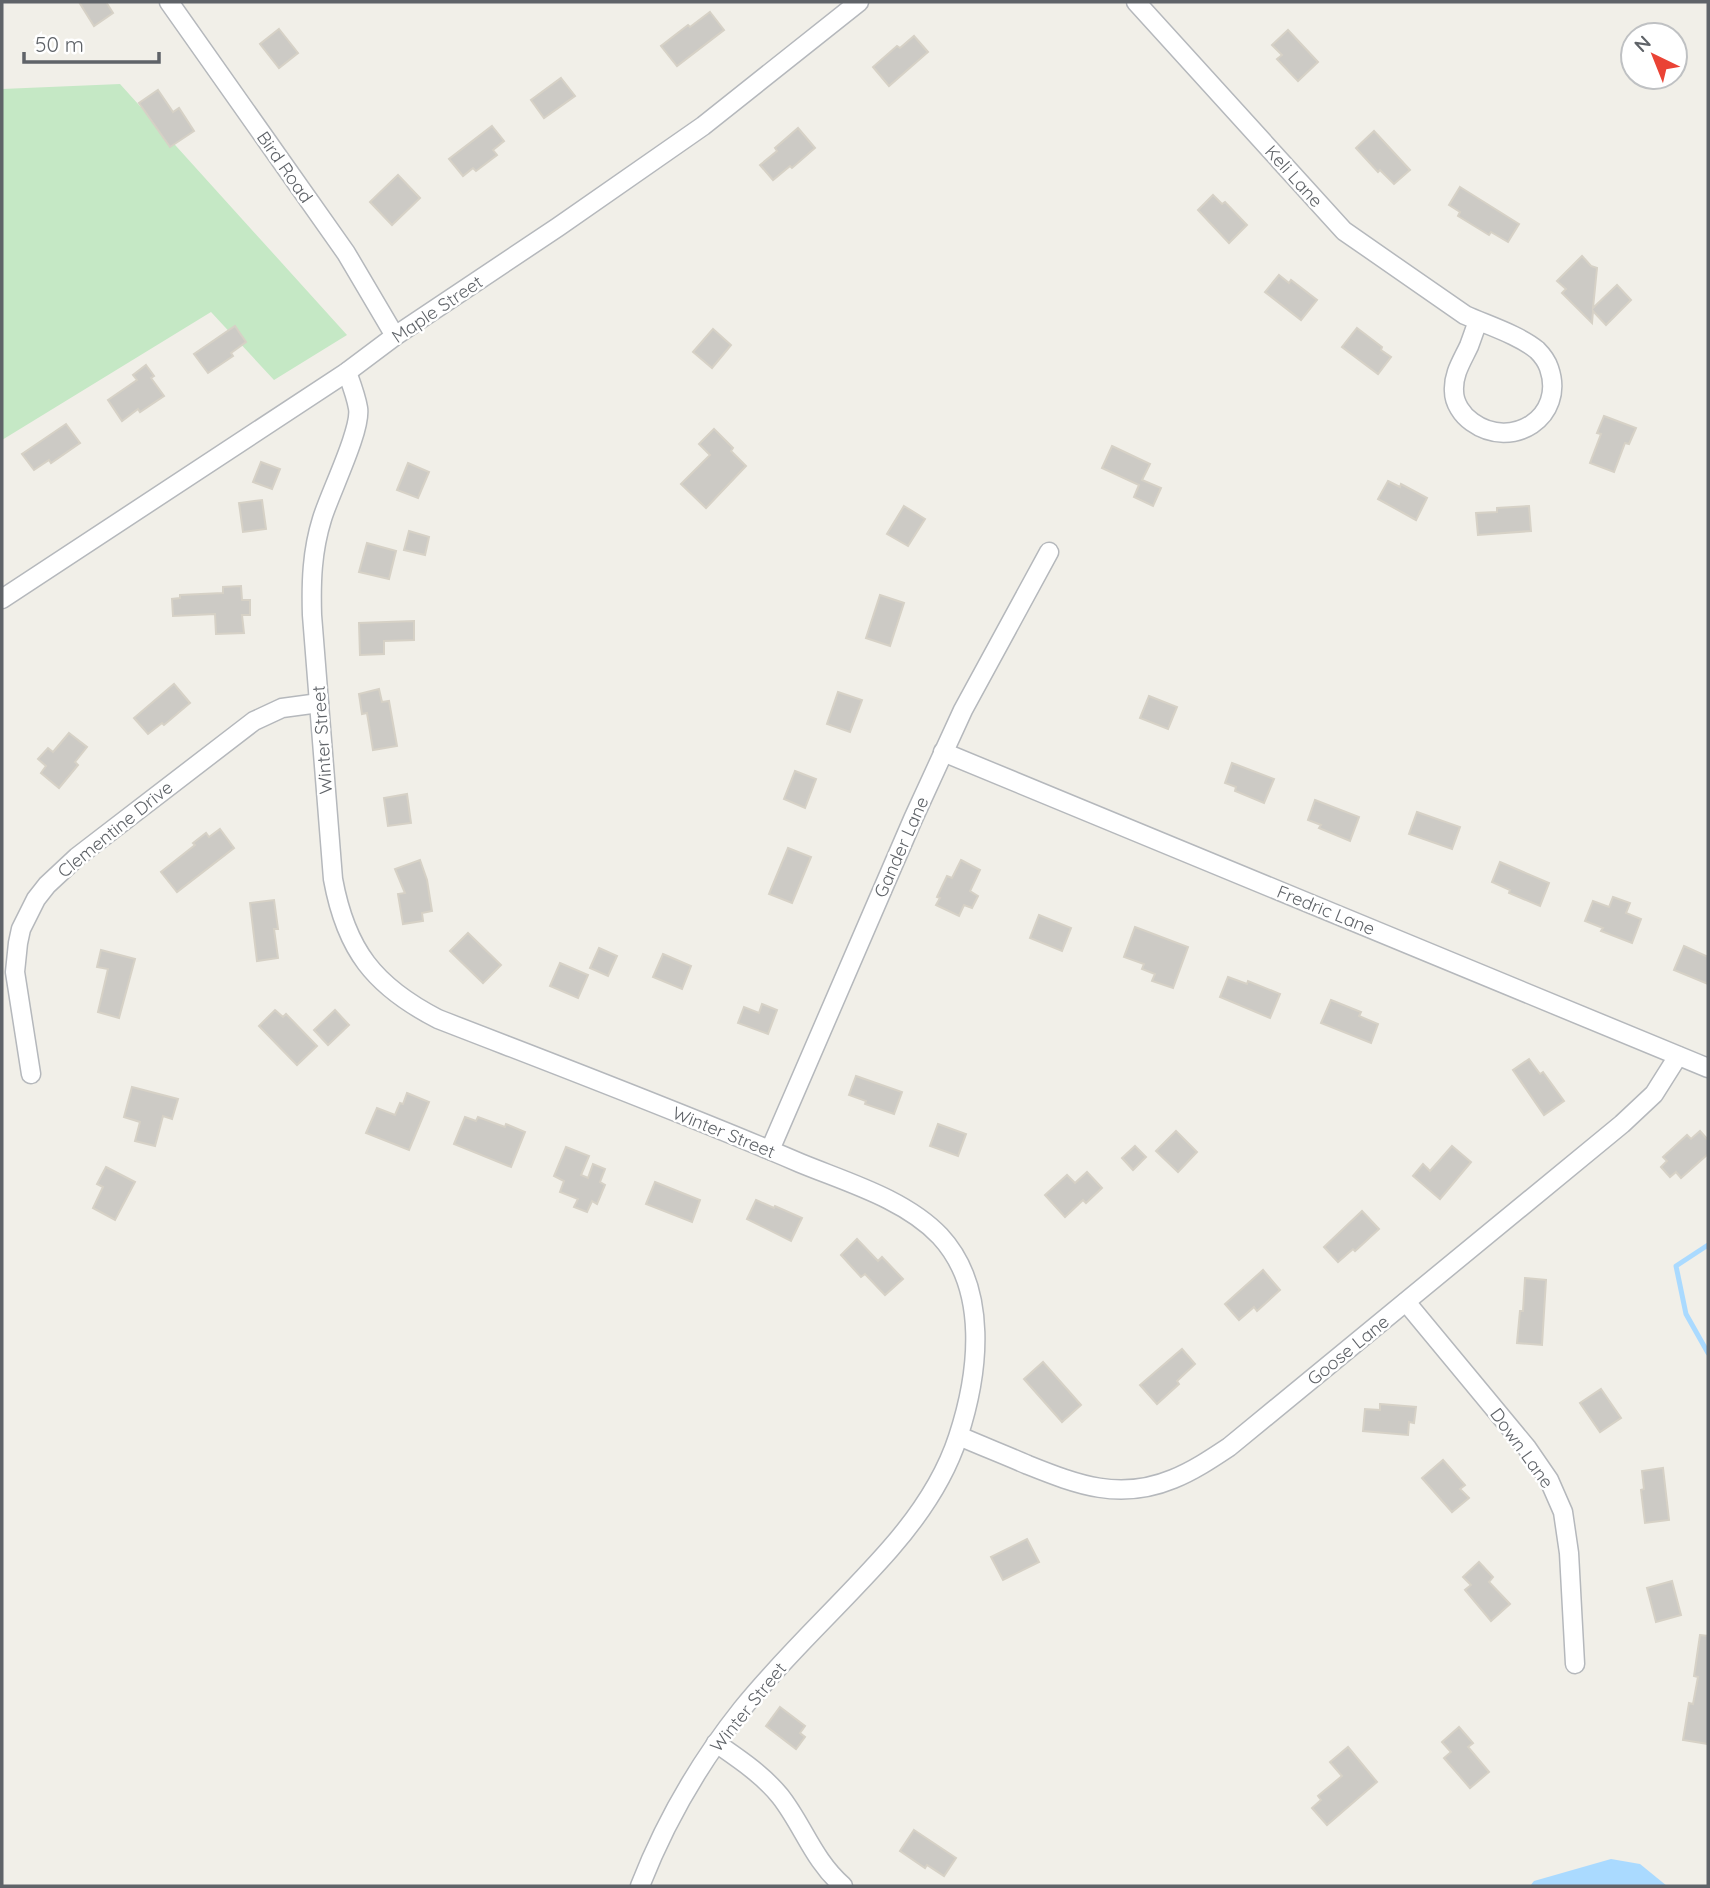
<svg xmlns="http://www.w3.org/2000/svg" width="1710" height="1888" viewBox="0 0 1710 1888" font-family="Quicksand,sans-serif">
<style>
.green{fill:#c5e8c5}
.water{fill:#aadaff}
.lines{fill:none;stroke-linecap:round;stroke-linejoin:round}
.stream{stroke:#aadaff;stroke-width:5}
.building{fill:#cccac5;stroke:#d6d1c6;stroke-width:2}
.minor-casing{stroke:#b5b8bc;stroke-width:21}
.minor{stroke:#fff;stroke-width:18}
.labels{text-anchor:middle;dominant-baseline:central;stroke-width:5;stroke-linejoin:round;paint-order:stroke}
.street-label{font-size:18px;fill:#5f6368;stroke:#fff}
</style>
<rect width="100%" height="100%" fill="#f1efe8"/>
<path class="green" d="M120 84 347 335 274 380 211 312 2 440V89Z"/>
<path class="water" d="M1611 1859 1640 1864 1667 1886H1530L1534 1881Z"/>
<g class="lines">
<path class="stream" d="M1708 1245 1676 1266 1686 1314 1708 1353"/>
</g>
<g class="building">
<path d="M79 2H106L113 13 94 26Z"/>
<path d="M710 12 724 30 677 66 661 46 688 25 690 27Z"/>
<path d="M279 29 298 53 279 68 260 44Z"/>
<path d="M1288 30 1318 62 1298 81 1277 59 1282 55 1272 45Z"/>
<path d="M914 36 928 52 889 86 873 67 897 46 900 48Z"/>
<path d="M561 78 575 96 544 118 531 100Z"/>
<path d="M158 90 173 112 179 108 194 131 170 147 139 103Z"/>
<path d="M492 126 504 141 493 150 497 155 476 171 473 168 463 176 449 159Z"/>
<path d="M798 128 815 148 792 168 790 166 773 180 760 165 777 151 775 148Z"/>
<path d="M1374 131 1410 170 1394 184 1380 170 1378 172 1356 148Z"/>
<path d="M398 175 420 198 392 225 370 202Z"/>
<path d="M1460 187 1519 224 1508 242 1491 232 1489 235 1458 216 1460 212 1449 205Z"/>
<path d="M1213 195 1222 204 1225 202 1247 225 1229 243 1198 210Z"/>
<path d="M1582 256 1591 266 1597 268 1593 308 1617 285 1631 300 1606 325 1593 311 1592 323 1562 293 1566 289 1557 281Z"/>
<path d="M1279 275 1289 283 1291 280 1317 300 1301 320 1265 292Z"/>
<path d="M235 326 246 342 231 353 233 356 208 373 194 354Z"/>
<path d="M1357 328 1382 347 1381 350 1391 357 1378 374 1342 347Z"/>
<path d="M713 329 731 345 712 368 693 352Z"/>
<path d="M146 365 154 376 151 378 164 396 140 412 138 409 122 421 108 400 137 380 133 375Z"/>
<path d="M1604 416 1636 428 1629 444 1625 443 1614 472 1590 463 1601 434 1597 433Z"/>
<path d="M66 424 80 443 51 463 49 460 34 470 22 454Z"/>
<path d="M714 429 733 448 731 451 746 466 706 508 681 484 710 455 699 444Z"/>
<path d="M1112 446 1150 464 1142 480 1161 488 1153 506 1134 497 1139 485 1102 468Z"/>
<path d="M261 462 280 469 272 489 253 482Z"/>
<path d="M408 463 429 472 418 498 397 490Z"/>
<path d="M1388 481 1400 487 1401 484 1427 498 1416 520 1378 499Z"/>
<path d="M262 500 266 529 243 532 239 503Z"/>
<path d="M904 506 925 519 908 546 887 534Z"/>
<path d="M1529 506 1531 531 1478 535 1476 513 1497 512V508Z"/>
<path d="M409 531 429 537 425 555 404 550Z"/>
<path d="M367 543 396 551 389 579 359 572Z"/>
<path d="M241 586 242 600H250V615H242L244 633 216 634 215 614 173 616 172 599 180 598V595L223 593V587Z"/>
<path d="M880 595 904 603 890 646 866 638Z"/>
<path d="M414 621V640L384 641V654L360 655 359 623Z"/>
<path d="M174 684 190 703 164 725 162 723 148 734 134 718Z"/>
<path d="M379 689 382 702 389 701 397 746 373 750 367 713 362 714 359 694Z"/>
<path d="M838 692 862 700 850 732 827 724Z"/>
<path d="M1149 696 1177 707 1168 729 1140 718Z"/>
<path d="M69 733 87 747 75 762 78 765 59 788 41 773 46 766 38 759 48 748 53 752Z"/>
<path d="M1232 763 1274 779 1264 803 1235 791 1236 787 1225 783Z"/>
<path d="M795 771 816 779 805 808 784 799Z"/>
<path d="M407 794 411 823 388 826 384 798Z"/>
<path d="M1315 800 1359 817 1350 841 1319 828 1321 825 1308 820Z"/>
<path d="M1417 812 1460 827 1452 849 1409 834Z"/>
<path d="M220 829 234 848 177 892 161 872 195 845 193 843 206 833 209 837Z"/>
<path d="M788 848 811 857 792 903 769 894Z"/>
<path d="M420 860 427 880 432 911 422 913 423 921 403 924 398 894 405 893 395 869Z"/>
<path d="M961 860 980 870 970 891 978 896 972 908 964 905 959 916 936 905 940 898 937 897 947 876 952 878Z"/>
<path d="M1500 862 1549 883 1540 906 1509 893 1510 890 1492 882Z"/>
<path d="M1613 897 1630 903 1626 913 1641 919 1632 943 1601 931 1603 928 1585 921 1593 901 1609 907Z"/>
<path d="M274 900 278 929H274L278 958 257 961 250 903Z"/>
<path d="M1039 915 1071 928 1062 951 1030 938Z"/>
<path d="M1135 927 1188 947 1173 988 1152 981 1155 974 1142 969 1144 964 1124 957Z"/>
<path d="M468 933 501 965 483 983 450 951Z"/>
<path d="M1684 946 1708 957V984L1674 970Z"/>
<path d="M599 948 617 956 608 976 590 968Z"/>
<path d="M101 950 135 959 119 1018 98 1012 108 969 97 967Z"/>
<path d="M663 954 691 966 682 989 653 977Z"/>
<path d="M560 963 588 975 578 998 550 986Z"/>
<path d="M1228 977 1247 984 1248 981 1280 994 1270 1018 1220 997Z"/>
<path d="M1331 1000 1361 1012 1359 1016 1378 1024 1371 1043 1321 1023Z"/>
<path d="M762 1004 777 1010 768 1034 738 1023 744 1007 759 1013Z"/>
<path d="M275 1010 283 1017 286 1014 317 1046 297 1065 259 1026Z"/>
<path d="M335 1010 349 1025 328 1045 314 1030Z"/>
<path d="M1529 1059 1540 1074 1543 1072 1564 1101 1544 1115 1513 1070Z"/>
<path d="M856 1076 902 1092 894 1114 865 1104 866 1101 849 1095Z"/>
<path d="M132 1087 178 1099 172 1119 163 1116 155 1146 135 1141 140 1122 124 1117Z"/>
<path d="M407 1093 429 1102 409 1150 366 1133 377 1108 395 1115 400 1103 403 1104Z"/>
<path d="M465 1117 476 1121 478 1117 505 1127 506 1124 525 1132 511 1167 454 1144Z"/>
<path d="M938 1124 966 1134 958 1156 930 1146Z"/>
<path d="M1176 1131 1197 1152 1178 1172 1156 1151Z"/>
<path d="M1700 1131 1708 1140V1154L1681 1178 1676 1172 1670 1177 1661 1167 1667 1161 1663 1157 1687 1135 1691 1139Z"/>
<path d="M1135 1146 1146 1157 1133 1170 1122 1158Z"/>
<path d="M1452 1146 1471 1162 1440 1199 1413 1176 1423 1164 1430 1171Z"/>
<path d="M566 1147 589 1156 581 1175 588 1178 593 1164 605 1169 600 1182 605 1185 597 1204 592 1201 587 1212 574 1207 578 1199 560 1192 564 1181 554 1176Z"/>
<path d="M106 1167 135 1182 115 1220 93 1208 103 1187 97 1184Z"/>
<path d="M1087 1172 1102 1188 1086 1203 1083 1200 1065 1217 1045 1195 1067 1175 1075 1183Z"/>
<path d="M655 1182 700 1200 692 1222 646 1204Z"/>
<path d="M756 1200 774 1208 775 1206 802 1218 791 1241 747 1219Z"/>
<path d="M1362 1211 1379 1229 1355 1251 1353 1249 1338 1262 1324 1247Z"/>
<path d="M857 1239 878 1261 882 1257 903 1279 885 1295 865 1274 861 1277 841 1255Z"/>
<path d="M1263 1270 1280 1290 1257 1311 1254 1307 1239 1320 1225 1304Z"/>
<path d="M1525 1278 1546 1280 1542 1345 1517 1343 1520 1311H1523Z"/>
<path d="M1182 1349 1195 1364 1177 1381 1179 1384 1157 1404 1140 1385Z"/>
<path d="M1043 1362 1081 1405 1062 1422 1024 1379Z"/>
<path d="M1601 1389 1621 1418 1600 1432 1580 1403Z"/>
<path d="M1380 1404 1416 1407 1414 1423 1409 1422 1408 1435 1363 1431 1365 1409 1380 1410Z"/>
<path d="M1443 1460 1465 1485 1460 1489 1469 1498 1452 1512 1422 1478Z"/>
<path d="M1663 1468 1669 1520 1645 1523 1641 1490 1644 1489 1642 1471Z"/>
<path d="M1027 1539 1039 1562 1003 1580 991 1557Z"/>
<path d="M1479 1562 1493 1577 1489 1582 1510 1604 1491 1621 1465 1590 1471 1585 1463 1577Z"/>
<path d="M1672 1581 1681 1615 1656 1622 1647 1588Z"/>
<path d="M1700 1635 1708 1636V1744L1683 1740 1689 1703 1693 1704 1698 1677 1694 1676Z"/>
<path d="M780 1707 805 1726 800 1733 805 1737 796 1749 766 1726Z"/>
<path d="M1459 1727 1473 1743 1468 1747 1489 1772 1470 1788 1444 1758 1451 1752 1442 1742Z"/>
<path d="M1348 1747 1377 1782 1327 1825 1312 1808 1321 1800 1318 1796 1342 1776 1330 1762Z"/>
<path d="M914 1830 956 1858 944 1876 927 1865 925 1868 900 1851Z"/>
</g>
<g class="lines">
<g class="minor-casing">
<g id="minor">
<path d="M169 2 346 253 395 336"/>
<path d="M1136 2 1344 231 1465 315C1487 325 1519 335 1537 350 1542 355 1547 362 1549 368 1566 417 1512 451 1472 422 1462 415 1454 403 1454 391 1453 374 1462 361 1469 346 1472 338 1475 329 1478 321"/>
<path d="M347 372C351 383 356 396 358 408 362 429 329 495 322 519 312 551 311 582 312 615L333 879C346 950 374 986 438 1019 559 1066 681 1112 800 1163 846 1182 905 1199 940 1236 989 1289 979 1373 958 1437 945 1477 918 1517 890 1549 842 1604 787 1653 742 1709 699 1763 665 1822 640 1886"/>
<path d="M2 599 347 372 395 336 558 227 703 126 859 2"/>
<path d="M943 752 1708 1068"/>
<path d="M31 1074 15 972 18 943 21 929 36 899 47 885 77 857 254 721 282 708 319 703"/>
<path d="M770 1150 913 819 963 710 1049 552"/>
<path d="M1406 1302 1527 1448 1549 1480 1563 1512 1569 1553 1575 1664"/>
<path d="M959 1436C982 1446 1005 1455 1028 1465 1078 1485 1120 1501 1173 1479 1193 1471 1211 1459 1229 1447L1622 1124 1654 1094 1678 1056"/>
<path d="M716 1743C739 1759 762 1774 780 1796 803 1825 813 1860 843 1886"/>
</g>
</g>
<use href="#minor" class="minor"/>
</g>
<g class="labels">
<g class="street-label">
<text transform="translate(285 167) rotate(55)">Bird Road</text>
<text transform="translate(1294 176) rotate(48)">Keli Lane</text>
<text transform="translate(437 309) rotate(-34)">Maple Street</text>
<text transform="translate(322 740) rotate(-94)">Winter Street</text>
<text transform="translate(115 829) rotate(-39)">Clementine Drive</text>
<text transform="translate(901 847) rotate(-66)">Gander Lane</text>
<text transform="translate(1326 910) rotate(22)">Fredric Lane</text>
<text transform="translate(724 1132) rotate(22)">Winter Street</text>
<text transform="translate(1348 1350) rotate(-39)">Goose Lane</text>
<text transform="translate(1522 1448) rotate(54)">Down Lane</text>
<text transform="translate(748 1707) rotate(-51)">Winter Street</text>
</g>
</g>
<rect width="1710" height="1888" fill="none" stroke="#5f6368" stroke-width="7"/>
<g transform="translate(1654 56) rotate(317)"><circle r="33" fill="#ffffff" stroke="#bfc1c3" stroke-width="2"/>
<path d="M0-5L12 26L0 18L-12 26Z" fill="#ea4335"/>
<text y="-10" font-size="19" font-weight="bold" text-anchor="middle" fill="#5f6368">N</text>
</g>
<path d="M24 52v10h135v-10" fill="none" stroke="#5f6368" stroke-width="3.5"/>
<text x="35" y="52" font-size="21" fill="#5f6368" stroke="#ffffff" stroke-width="5" paint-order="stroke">50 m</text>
</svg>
